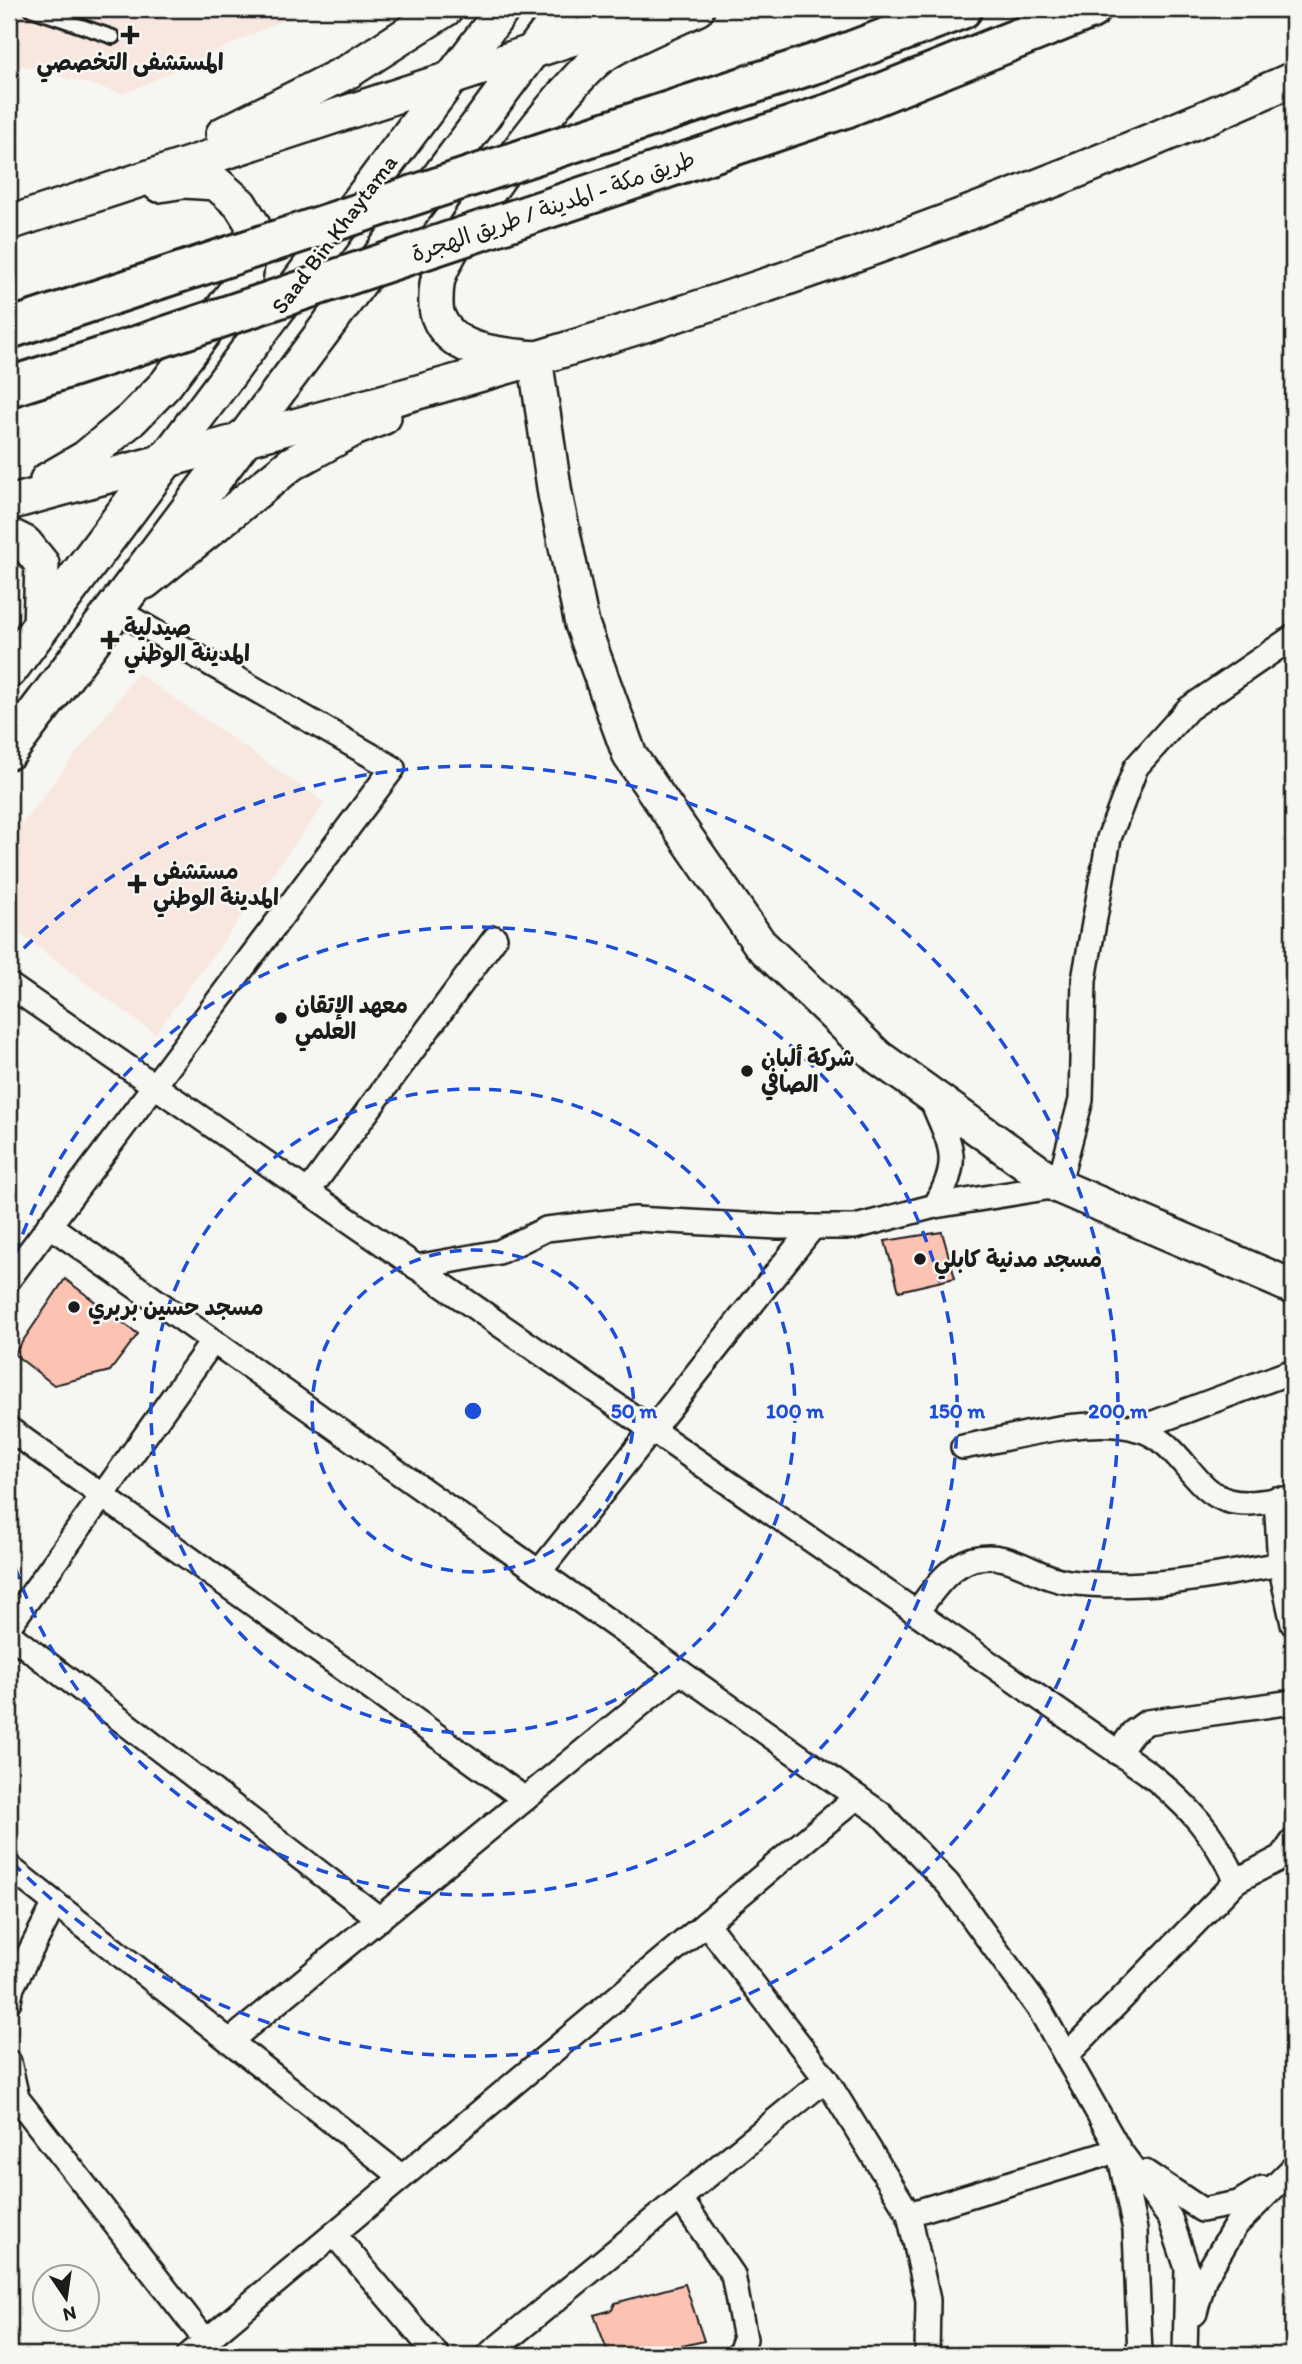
<svg xmlns="http://www.w3.org/2000/svg" width="1302" height="2364" viewBox="0 0 1302 2364" font-family="Itim,'Playpen Sans Arabic',sans-serif">
<style>
.built{fill:#f8e7df}
.building{fill:#fcc3b2;stroke:#1c1c1c;stroke-width:2}
.lines{fill:none;stroke-linecap:round;stroke-linejoin:round}
.service-casing{stroke:#1c1c1c;stroke-width:18}
.minor-casing{stroke:#1c1c1c;stroke-width:28}
.secondary-casing{stroke:#1c1c1c;stroke-width:38}
.primary-casing{stroke:#1c1c1c;stroke-width:42}
.motorway-casing{stroke:#1c1c1c;stroke-width:44}
.service{stroke:#f6f6f2;stroke-width:12}
.minor{stroke:#f6f6f2;stroke-width:23}
.secondary{stroke:#f6f6f2;stroke-width:33}
.primary{stroke:#f6f6f2;stroke-width:37}
.motorway{stroke:#f6f6f2;stroke-width:38}
.motorway-bridge-casing{stroke:#1c1c1c;stroke-width:44;stroke-linecap:butt}
.motorway-bridge{stroke:#f6f6f2;stroke-width:38}
.ring{fill:none;stroke:#1d4ed8;stroke-width:3.5;stroke-dasharray:12 9}
.poi-dot{fill:#1c1c1c;stroke:#f6f6f2;stroke-width:2.5}
.labels{text-anchor:middle;dominant-baseline:central;stroke-width:5;stroke-linejoin:round;paint-order:stroke}
.poi-label{font-size:23px;font-weight:bold;fill:#1c1c1c;stroke:#f6f6f2;text-anchor:start}
.street-label{font-size:23px;fill:#1c1c1c;stroke:#f6f6f2}
.centre{fill:#1d4ed8;stroke:#f6f6f2;stroke-width:3.5}
.ring-label{font-size:21px;text-anchor:middle;font-weight:bold;fill:#1d4ed8;stroke:#f6f6f2;stroke-width:5;stroke-linejoin:round;paint-order:stroke}
</style>
<rect width="100%" height="100%" fill="#f6f6f2"/>
<filter id="ink" filterUnits="userSpaceOnUse"><feTurbulence type="fractalNoise" baseFrequency=".0143" numOctaves="2"/><feDisplacementMap in="SourceGraphic" scale="14" xChannelSelector="R" yChannelSelector="G"/><feConvolveMatrix kernelMatrix="1 2 1 2 8 2 1 2 1" color-interpolation-filters="sRGB"/></filter>
<g filter="url(#ink)">
<g class="built">
<path d="M9 9H307L124 94 9 62Z"/>
<path d="M138 673 325 803 155 1034 9 926V841Z"/>
</g>
<g class="building">
<path d="M942 1232 955 1278 899 1291 885 1241Z"/>
<path d="M65 1279 138 1334 110 1371 54 1385 14 1354Z"/>
<path d="M685 2284 704 2341 643 2355H609L594 2315 612 2310 615 2303Z"/>
</g>
<g class="lines">
<g class="service-casing">
<path id="service" d="M31 9 113 37"/>
</g>
<g class="minor-casing">
<g id="minor">
<path d="M9 985 1148 1773C1189 1806 1214 1833 1236 1881L1066 2056"/>
<path d="M930 1096C949 1144 964 1157 935 1206"/>
<path d="M308 1192 495 938"/>
<path d="M49 1225 881 1814 948 1884 1040 2010 1119 2150 1170 2218 1187 2268 1185 2355"/>
<path d="M416 1267 499 1252 546 1229 635 1219 779 1227H855L935 1206 1058 1186 1081 1100 1084 980 1109 838 1136 767 1188 709 1293 637"/>
<path d="M9 1279 393 768 113 608"/>
<path d="M9 1429 525 1799"/>
<path d="M1137 1429 1293 1371"/>
<path d="M963 1447C1014 1438 1088 1415 1138 1429 1181 1441 1192 1491 1229 1501 1248 1506 1273 1500 1293 1498"/>
<path d="M1276 1499 1280 1564 1293 1624"/>
<path d="M539 1572 813 1227"/>
<path d="M916 1613C932 1592 947 1567 973 1559 1011 1549 1034 1578 1069 1582 1141 1591 1211 1577 1280 1564"/>
<path d="M9 1626 213 1341"/>
<path d="M9 1634 380 1919"/>
<path d="M1118 1753 1133 1732 1147 1722 1293 1702"/>
<path d="M9 1867 402 2177"/>
<path d="M1236 1881 1282 1857 1293 1841"/>
<path d="M706 1923 826 2079 909 2214 928 2300 927 2355"/>
<path d="M9 2001 12 1987 55 1903"/>
<path d="M230 2041 680 1672"/>
<path d="M9 2062 17 2098 206 2341"/>
<path d="M1120 2157 1135 2230 1140 2355"/>
<path d="M1145 2172 1202 2210 1238 2203 1263 2188"/>
<path d="M680 2198 733 2275 745 2339 739 2355"/>
<path d="M909 2214 1119 2150"/>
<path d="M334 2234 437 2355"/>
<path d="M1195 2313 1204 2279 1236 2225 1293 2168"/>
<path d="M189 2355 857 1797"/>
<path d="M488 2355 826 2079"/>
</g>
</g>
<g class="secondary-casing">
<g id="secondary">
<path d="M697 9C666 24 630 37 602 56 567 80 443 244 437 284 436 292 435 309 438 316 452 354 502 354 535 358L555 494 582 624 630 756 760 944 878 1057 1058 1186 1293 1287"/>
<path d="M223 134 349 71 446 9"/>
<path d="M9 223 647 14"/>
<path d="M243 439 564 9"/>
<path d="M165 460 503 9"/>
<path d="M47 480 85 458 132 419 166 384 245 278 253 225 240 204 216 183 184 181 159 185"/>
<path d="M9 503C184 455 360 410 534 359 789 283 1051 188 1293 79"/>
<path d="M9 535 25 543 42 564 40 627"/>
<path d="M145 582 291 464 354 429 384 417"/>
</g>
</g>
<g class="primary-casing">
<g id="primary">
<path d="M9 669 165 460"/>
<path d="M9 750 243 439"/>
</g>
</g>
<g class="motorway-casing">
<g id="motorway">
<path d="M608 131 841 55 962 9"/>
<path d="M558 205 845 108 1091 9"/>
<path d="M9 329 157 280"/>
<path d="M9 387 106 356"/>
</g>
</g>
<use href="#service" class="service"/>
<use href="#minor" class="minor"/>
<use href="#secondary" class="secondary"/>
<use href="#primary" class="primary"/>
<use href="#motorway" class="motorway"/>
<g class="motorway-bridge-casing">
<g id="motorway-bridge">
<path d="M157 280 608 131"/>
<path d="M106 356 558 205"/>
</g>
</g>
<use href="#motorway-bridge" class="motorway-bridge"/>
</g>
</g>
<g class="ring">
<circle cx="473" cy="1411" r="161"/>
<circle cx="473" cy="1411" r="322"/>
<path d="M9 1274A484 484 0 1 1 9 1548"/>
<path d="M9 963A645 645 0 1 1 9 1859"/>
</g>
<g class="poi-dot">
<path d="M126.5 24.5h7v7h7v7h-7v7h-7v-7h-7v-7h7z"/>
<path d="M106.5 629.5h7v7h7v7h-7v7h-7v-7h-7v-7h7z"/>
<path d="M133.5 873.5h7v7h7v7h-7v7h-7v-7h-7v-7h7z"/>
<circle cx="281" cy="1018" r="7"/>
<circle cx="747" cy="1071" r="7"/>
<circle cx="920" cy="1259" r="7"/>
<circle cx="74" cy="1307" r="7"/>
</g>
<g class="labels">
<g class="poi-label">
<text x="130" y="62" text-anchor="middle">المستشفى التخصصي</text>
<text x="124" y="627">صيدلية<tspan x="124" dy="26">المدينة الوطني</tspan></text>
<text x="153" y="871">مستشفى<tspan x="153" dy="26">المدينة الوطني</tspan></text>
<text x="295" y="1005">معهد الإتقان<tspan x="295" dy="26">العلمي</tspan></text>
<text x="761" y="1058">شركة ألبان<tspan x="761" dy="26">الصافي</tspan></text>
<text x="934" y="1259">مسجد مدنية كابلي</text>
<text x="88" y="1307">مسجد حسين بربري</text>
</g>
<g class="street-label">
<text transform="translate(553 206) rotate(-19)">طريق مكة - المدينة / طريق الهجرة</text>
<text transform="translate(334 234) rotate(-53)">Saad Bin Khaytama</text>
</g>
</g>
<circle cx="473" cy="1411" r="10" class="centre"/>
<g class="ring-label">
<text x="634" y="1418">50 m</text>
<text x="795" y="1418">100 m</text>
<text x="957" y="1418">150 m</text>
<text x="1118" y="1418">200 m</text>
</g>
<rect width="1302" height="2364" fill="none" stroke="#f6f6f2" stroke-width="35"/>
<rect x="18" y="18" width="1267" height="2329" fill="none" stroke="#1c1c1c" stroke-width="2.5" filter="url(#ink)"/>
<g transform="translate(66 2298) rotate(167)"><circle r="33" fill="#f6f6f2" stroke="#9f9f9c" stroke-width="2"/>
<path d="M0-5L12 26L0 18L-12 26Z" fill="#1c1c1c"/>
<text y="-10" font-size="19" font-weight="bold" text-anchor="middle" fill="#1c1c1c">N</text>
</g>
</svg>
